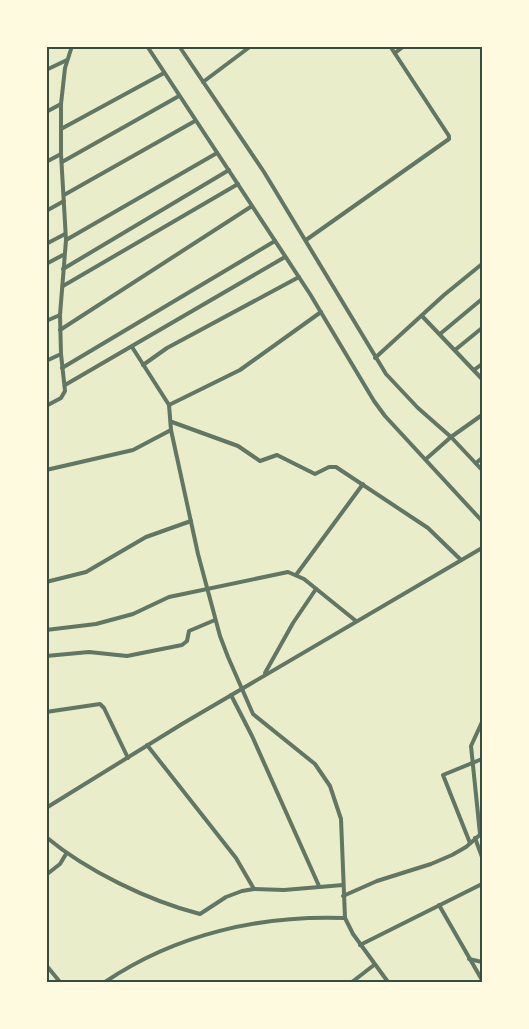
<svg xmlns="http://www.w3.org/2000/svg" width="529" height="1029" viewBox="0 0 529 1029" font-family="'Source Sans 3',sans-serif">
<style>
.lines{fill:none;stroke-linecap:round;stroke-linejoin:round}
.minor{stroke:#617663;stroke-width:4}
.neatline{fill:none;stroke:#344e41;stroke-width:2}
</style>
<rect width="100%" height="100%" fill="#e9edc9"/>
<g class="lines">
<g class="minor">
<path d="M147 46 310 294 374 401 385 416 482 521"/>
<path d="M179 46 264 172 386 374 418 408 451 437 482 470"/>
<path d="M395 53 404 46"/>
<path d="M46 70 67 60"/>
<path d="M203 82 251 46"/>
<path d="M46 112 61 104"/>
<path d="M61 129 164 73"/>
<path d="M46 162 61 154"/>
<path d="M62 162 179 96"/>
<path d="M64 195 195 121"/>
<path d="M46 211 64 201"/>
<path d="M66 240 217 153"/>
<path d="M306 240 449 139V136L390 46"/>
<path d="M46 244 65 234"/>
<path d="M46 264 63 255"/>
<path d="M63 269 229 170"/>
<path d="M63 286 238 184"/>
<path d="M422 316 482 379"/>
<path d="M46 321 60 315"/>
<path d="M60 330 252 206"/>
<path d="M440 334 482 299"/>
<path d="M132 347 169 405 171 430 198 554 220 636 228 657 253 714 315 764 330 786 341 819 345 918 353 934 388 982"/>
<path d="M455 350 482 328"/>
<path d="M375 358 444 295 482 264"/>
<path d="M46 361 61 354"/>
<path d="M143 365 167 348 299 277"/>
<path d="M62 368 275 241"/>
<path d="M474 370 482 364"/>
<path d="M65 385 285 257"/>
<path d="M169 405 240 370 321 312"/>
<path d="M46 406 61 398 65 391 61 354 60 315 66 240 61 154V104L65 68 72 46"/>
<path d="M172 422 238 446 260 461 277 455 315 474 329 467H336L428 528 461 560"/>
<path d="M426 459 451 437 482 415"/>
<path d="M476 463 482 458"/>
<path d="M46 470 133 450 171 430"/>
<path d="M296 575 363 484"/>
<path d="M46 582 86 572 146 537 191 521"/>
<path d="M46 630 96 624 133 614 169 597 288 572 304 579 356 621"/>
<path d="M46 656 89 652 127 656 182 645 187 641 189 631 215 620"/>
<path d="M265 673 293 623 316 589"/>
<path d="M231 695 252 736 319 886"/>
<path d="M46 712 100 704 104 708 128 758"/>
<path d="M147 745 236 858 254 889"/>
<path d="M46 808 182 724 482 548"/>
<path d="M480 834 471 746 482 722"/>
<path d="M46 837C87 871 149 901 200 914L226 897 242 891 254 889 284 890 343 885"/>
<path d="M475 838 482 857"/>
<path d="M470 843 443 775 482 759"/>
<path d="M46 875 60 864 66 854"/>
<path d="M343 896 377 881 431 864 452 855 466 847 482 833"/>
<path d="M439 905 482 980"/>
<path d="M360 945 482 884"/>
<path d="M469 959 482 962"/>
<path d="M46 965 60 982"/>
<path d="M105 982C176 934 260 915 345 918"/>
<path d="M352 982 374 965"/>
</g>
</g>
<rect width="529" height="1029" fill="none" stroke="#fefae0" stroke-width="96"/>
<rect x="48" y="48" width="433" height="933" class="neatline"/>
</svg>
